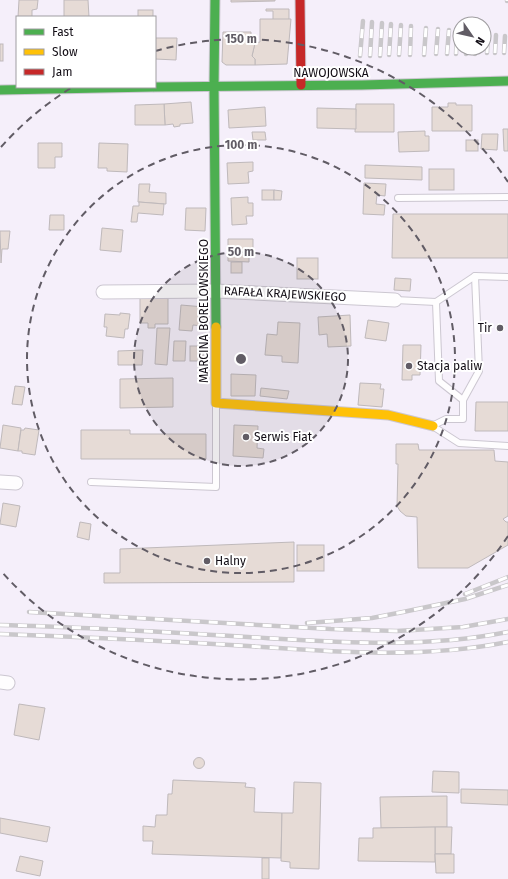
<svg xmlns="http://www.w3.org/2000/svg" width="508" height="879" viewBox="0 0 508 879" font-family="'Fira Sans',sans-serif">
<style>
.building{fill:#e6dbd6;stroke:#bfb9bb}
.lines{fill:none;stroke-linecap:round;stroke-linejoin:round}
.lane-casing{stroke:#ccc7d1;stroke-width:8}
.street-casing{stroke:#ccc7d1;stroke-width:15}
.fast-casing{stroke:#ccc7d1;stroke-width:11}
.slow-casing{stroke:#ccc7d1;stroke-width:11}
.jam-casing{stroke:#ccc7d1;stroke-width:11}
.lane{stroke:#fefdfe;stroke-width:6}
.street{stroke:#fefdfe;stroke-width:13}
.fast{stroke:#4caf50;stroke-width:9}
.slow{stroke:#ffc107;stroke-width:9}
.jam{stroke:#c62828;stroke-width:9}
.rail-casing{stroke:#c9c7ca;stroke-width:4.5}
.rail{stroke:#fff;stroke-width:3;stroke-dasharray:9;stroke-linecap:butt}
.ring{fill:none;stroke:#615c65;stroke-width:2;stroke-dasharray:7 5}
.poi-dot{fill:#615c65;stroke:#fff;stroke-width:1.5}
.labels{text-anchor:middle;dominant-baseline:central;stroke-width:4;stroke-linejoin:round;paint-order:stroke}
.street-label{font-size:12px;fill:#120d15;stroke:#fff}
.poi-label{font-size:12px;fill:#120d15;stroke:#fff;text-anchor:start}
.centre{fill:#615c65;stroke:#fff;stroke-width:2}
.ring-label{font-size:12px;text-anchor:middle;font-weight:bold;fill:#615c65;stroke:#fff;stroke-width:4;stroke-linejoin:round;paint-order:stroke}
</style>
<rect width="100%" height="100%" fill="#f5effa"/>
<g class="building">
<path d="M19 0H38L37 9 32 10V17H18Z"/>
<path d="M64 0H88L89 17H64Z"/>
<path d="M231 0H275V1L231 2Z"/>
<path d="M266 9H289V20H273V11H266Z"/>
<rect x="138" y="10" width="15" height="7"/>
<path d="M260 19H291L287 64 255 65V59L252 56 255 43 260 42Z"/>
<path d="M223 32H251V43H255L252 56 255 59V65H226L222 62Z"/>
<path d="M155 38H177L176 60 155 59Z"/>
<rect x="0" y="44" width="3" height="17"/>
<path d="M191 102 193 123 180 124V126L174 127 173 124 165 125 164 104Z"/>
<path d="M448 103H456V105H472V131H432V107H448Z"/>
<path d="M164 104 165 125H135V105Z"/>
<path d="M356 104H394V132H355Z"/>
<path d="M265 107 266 126 229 128 228 110Z"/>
<path d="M317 108 356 109V129L317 128Z"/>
<path d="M503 129H508V151H504Z"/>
<path d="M425 131V136H429V151L399 152 398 132Z"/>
<path d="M252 132H265L266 140H253Z"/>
<path d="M482 134H498L497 150 481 149Z"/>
<rect x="466" y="140" width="12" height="11"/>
<path d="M38 143H62V157H55V168H38Z"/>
<path d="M99 143 128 144 127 172 107 171V168H98Z"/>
<path d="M253 162V171L248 172 249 183 228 184 227 163Z"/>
<path d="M365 165 422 167V180L365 178Z"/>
<rect x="429" y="169" width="25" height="21"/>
<path d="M364 183 386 184 385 196 377 195 376 204 385 205 384 215 363 214Z"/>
<path d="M139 184H150L149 192 166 193V204L138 202Z"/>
<rect x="262" y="190" width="12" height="10"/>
<path d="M274 190 282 191 281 200H274Z"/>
<path d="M248 197V203H253V216H246L247 224 232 225 231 198Z"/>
<path d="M139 202 164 204 163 215 138 213 137 222H131L133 206H139Z"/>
<path d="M186 208H206L205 231 185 230Z"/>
<path d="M393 214H508V258H392Z"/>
<path d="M50 215H64V230H49Z"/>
<path d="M102 228 123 230 121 252 100 250Z"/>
<path d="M0 231H10L8 249H2L1 263Z"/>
<path d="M228 239H253V253H249V262L228 261Z"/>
<rect x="297" y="258" width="21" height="21"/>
<rect x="231" y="262" width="11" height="11"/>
<path d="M395 278 411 279 410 291 394 290Z"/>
<path d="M140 298H168V324H155V328H148V323H140Z"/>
<path d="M181 305 204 307 203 326 193 325 192 331 179 330Z"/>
<path d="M120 313 130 314 128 329H125L124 338 106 336 107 327H104L105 314 120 315Z"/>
<path d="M350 315 351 346 328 347 327 334 319 335 318 317Z"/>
<path d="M368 320 389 323 386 341 365 338Z"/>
<path d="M278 322 300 323 298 363 282 362V356L265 355 267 334 277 335Z"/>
<path d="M157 328H170L167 365 155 364Z"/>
<path d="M174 341H186L185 361H173Z"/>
<path d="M403 345H421L420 375H412V380H402Z"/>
<rect x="190" y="346" width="13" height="15"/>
<path d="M143 350 142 365H118V351Z"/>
<path d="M231 374 256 375 255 396H231Z"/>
<path d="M173 378V407L120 408V379Z"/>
<path d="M360 383 381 384 380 389H384L382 407 358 405Z"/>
<path d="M15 386 25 387 22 405 12 404Z"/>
<path d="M261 388 289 391 287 399 260 396Z"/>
<path d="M476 402H508V431H475Z"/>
<path d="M3 425 21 428 18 451 0 448Z"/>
<path d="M234 425 258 426 257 448 264 449 263 458 233 456Z"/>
<path d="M25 428 39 430 35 455 22 453V451H18L21 430H24Z"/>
<path d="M81 430H130V434H206V459H81Z"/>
<path d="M396 444H418L419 450H494L495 461 508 462V516L503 519 506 522H508V545L468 568H418L417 517 406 516 400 511 397 506 398 464H396Z"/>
<path d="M3 503 20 506 16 527 0 524Z"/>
<path d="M80 522 91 524 89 540 77 537Z"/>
<path d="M294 542V582L104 583V573H120V549Z"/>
<rect x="297" y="545" width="27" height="26"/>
<path d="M19 704 45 708 39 740 14 735Z"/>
<circle cx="199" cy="763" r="5.5"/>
<path d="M433 771 459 772V793L432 792Z"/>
<path d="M173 780 246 783 245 787 255 788 254 812 282 813 281 858 152 854 153 841H143V826L155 827 156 815H167L168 794H172Z"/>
<path d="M294 782 321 783 319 869 290 868V862L281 861 282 813H293Z"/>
<path d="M461 789 508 790V805L461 803Z"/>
<path d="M447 796V827L381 828 380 797Z"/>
<path d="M0 818 50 827 47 842 0 833Z"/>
<path d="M435 827H452L451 854H435Z"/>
<path d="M435 827V862L358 861 359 838H373V828Z"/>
<path d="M435 854H454V873H436Z"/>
<path d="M20 856 43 861 40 876 16 871Z"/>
<rect x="262" y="858" width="7" height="21"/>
</g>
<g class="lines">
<g class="lane-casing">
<g id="lane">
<path d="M398 198 508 197"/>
<path d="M395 300 436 302 475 276 508 277"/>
<path d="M436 302 439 381 463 400"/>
<path d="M434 425 446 419H463V400L479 371 475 276"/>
<path d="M434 427 459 443 508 446"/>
<path d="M91 482 216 487V405"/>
</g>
</g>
<g class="street-casing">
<g id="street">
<path d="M103 292 216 291 395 300"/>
<path d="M0 482 16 483"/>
<path d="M0 682 8 683"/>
</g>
</g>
<g class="fast-casing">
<g id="fast">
<path d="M215 0 214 86 216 327"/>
<path d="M155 87 362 85 508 81"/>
<path d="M0 90 153 87"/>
</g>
</g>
<g class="slow-casing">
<path id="slow" d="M216 327V403L388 415 433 426"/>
</g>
<g class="jam-casing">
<path id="jam" d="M300 0 301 85"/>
</g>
<use href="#lane" class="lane"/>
<use href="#street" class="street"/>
<use href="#fast" class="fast"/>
<use href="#slow" class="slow"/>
<use href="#jam" class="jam"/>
<g class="rail-casing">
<g id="rail">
<path d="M507 1V0"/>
<path d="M487 53 488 34"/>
<path d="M495 53 496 35"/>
<path d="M504 53 505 36"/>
<path d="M436 54 438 29"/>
<path d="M447 54 449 30"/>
<path d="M456 54 457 31"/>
<path d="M466 54 467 48"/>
<path d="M475 54V48"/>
<path d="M389 55 391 24"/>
<path d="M399 55 401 25"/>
<path d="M410 55 411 26"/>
<path d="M424 55 426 28"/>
<path d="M360 56 363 21"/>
<path d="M370 56 372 22"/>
<path d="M380 56 382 23"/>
<path d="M465 594 508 577"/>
<path d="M29 612 331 629 397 631 463 627 508 619"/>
<path d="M307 623 372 618 403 612 465 599 508 585"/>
<path d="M0 625C83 627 166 632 248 637 335 642 422 649 508 632"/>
<path d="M0 634C83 637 166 641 248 646 335 652 422 659 508 642"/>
</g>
</g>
<use href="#rail" class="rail"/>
</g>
<circle cx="241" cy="359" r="107" fill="#615c65" fill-opacity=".12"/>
<g class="ring">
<circle cx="241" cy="359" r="107"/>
<circle cx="241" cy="359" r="214"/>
<path d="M508 536A320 320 0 0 1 1 571M1 147A320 320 0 0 1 71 88M155 51A320 320 0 0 1 508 182"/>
</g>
<g class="poi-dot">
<circle cx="500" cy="328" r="4"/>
<circle cx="409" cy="366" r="4"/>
<circle cx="246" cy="437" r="4"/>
<circle cx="207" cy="561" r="4"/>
</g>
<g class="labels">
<g class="street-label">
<text x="331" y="73">NAWOJOWSKA</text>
<text transform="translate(285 294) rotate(3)">RAFAŁA KRAJEWSKIEGO</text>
<text transform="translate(204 311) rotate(-90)">MARCINA BORELOWSKIEGO</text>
</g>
<g class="poi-label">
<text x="492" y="328" text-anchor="end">Tir</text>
<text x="417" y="366">Stacja paliw</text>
<text x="254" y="437">Serwis Fiat</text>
<text x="215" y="561">Halny</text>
</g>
</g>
<circle cx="241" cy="359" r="6" class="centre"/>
<g class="ring-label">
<text x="241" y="43">150 m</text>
<text x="241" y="149">100 m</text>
<text x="241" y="256">50 m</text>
</g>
<rect x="16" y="16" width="140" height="72" fill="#ffffff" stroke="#a09ea1"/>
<rect x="24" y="29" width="20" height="6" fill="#4caf50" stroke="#a09ea1"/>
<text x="52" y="36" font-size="12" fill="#120d15">Fast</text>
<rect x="24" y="49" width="20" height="6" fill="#ffc107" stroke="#a09ea1"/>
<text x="52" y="56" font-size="12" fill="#120d15">Slow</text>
<rect x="24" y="69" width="20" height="6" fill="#c62828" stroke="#a09ea1"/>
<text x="52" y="76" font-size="12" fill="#120d15">Jam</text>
<g transform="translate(472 36) rotate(124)"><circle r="19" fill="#ffffff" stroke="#a09ea1"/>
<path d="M0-3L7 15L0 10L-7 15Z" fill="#615c65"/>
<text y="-6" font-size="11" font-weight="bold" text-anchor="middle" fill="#120d15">N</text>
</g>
</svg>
